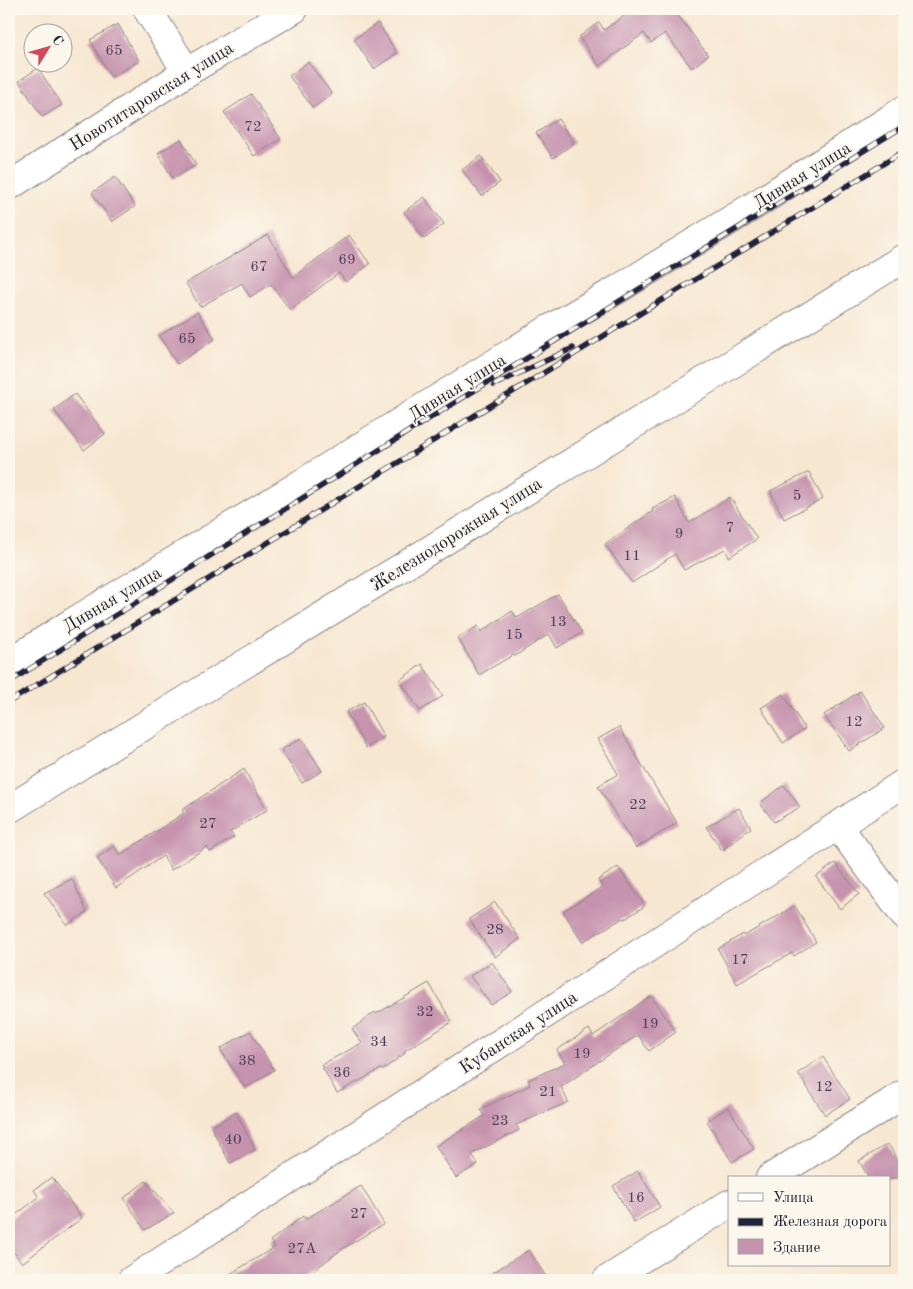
<svg xmlns="http://www.w3.org/2000/svg" width="913" height="1289" viewBox="0 0 913 1289" font-family="'Old Standard TT',serif">
  <style>
    .building { fill: #c693ae }
    .lines { fill: none; stroke-linecap: round; stroke-linejoin: round }
    .street-casing { stroke: #8c8486; stroke-width: 30 }
    .secondary-casing { stroke: #8c8486; stroke-width: 30 }
    .street { stroke: #fff; stroke-width: 28 }
    .secondary { stroke: #fff; stroke-width: 28 }
    .rail-casing { stroke: #22223b; stroke-width: 5.5 }
    .rail { stroke: #fbf7ec; stroke-width: 4; stroke-dasharray: 11; stroke-linecap: butt }
    .labels { text-anchor: middle; stroke-width: 4; stroke-linejoin: round; paint-order: stroke }
    .number-label { font-size: 15px; fill: #4b3e58 }
    .street-label { font-size: 18px; fill: #22223b; stroke: #fbf7ec }
  </style>
  <rect width="100%" height="100%" fill="#fbf7ec"/>
  <filter id="ink" filterUnits="userSpaceOnUse"><feTurbulence type="fractalNoise" baseFrequency=".02" numOctaves="2"/><feDisplacementMap in="SourceGraphic" scale="10" xChannelSelector="R" yChannelSelector="G"/><feConvolveMatrix kernelMatrix="1 2 1 2 8 2 1 2 1" color-interpolation-filters="sRGB"/></filter>
  <filter id="wash" filterUnits="userSpaceOnUse"><feTurbulence type="fractalNoise" baseFrequency=".0096" numOctaves="4" result="noise"/><feDisplacementMap in="SourceGraphic" scale="20" xChannelSelector="R" yChannelSelector="G"/><feGaussianBlur stdDeviation="1.12" result="paint"/><feColorMatrix in="noise" values="0 0 0 0 0 0 0 0 0 0 0 0 0 0 0 0 0 1.4 0 .05"/><feComposite in="paint" operator="in"/></filter>
  <g filter="url(#wash)">
    <rect width="100%" height="100%" fill="#f7e7d1"/>
    <g id="blocks">
      <g class="building">
        <polygon points="634,9 673,9 708,55 692,68 665,33 651,43 644,33 599,66 579,37 599,22 604,30"/>
        <polygon points="378,23 397,53 374,69 354,39"/>
        <polygon points="118,24 139,61 111,77 90,40"/>
        <polygon points="308,62 332,94 313,108 289,76"/>
        <polygon points="38,68 62,105 42,117 19,81"/>
        <polygon points="251,94 281,139 254,156 224,112"/>
        <polygon points="558,119 574,143 553,158 536,133"/>
        <polygon points="181,139 196,165 173,179 158,153"/>
        <polygon points="481,156 500,182 482,196 462,170"/>
        <polygon points="115,177 135,206 112,222 92,193"/>
        <polygon points="424,197 444,224 424,239 404,212"/>
        <polygon points="268,235 293,277 349,235 370,264 346,282 339,273 290,310 271,284 250,297 242,283 200,307 186,283"/>
        <polygon points="197,312 215,339 177,364 159,336"/>
        <polygon points="75,394 105,434 84,450 54,410"/>
        <polygon points="809,472 823,499 784,519 770,491"/>
        <polygon points="675,497 689,523 730,497 757,539 729,557 725,549 684,570 675,554 632,583 605,544 653,511 652,509"/>
        <polygon points="558,594 582,633 557,648 549,634 515,656 513,655 479,675 458,638 478,626 481,632 512,611 517,618"/>
        <polygon points="422,664 443,696 420,711 400,680"/>
        <polygon points="860,691 885,728 849,751 824,715"/>
        <polygon points="783,694 805,729 783,743 761,708"/>
        <polygon points="364,702 384,737 366,748 346,712"/>
        <polygon points="619,727 677,823 636,848 598,786 618,774 598,739"/>
        <polygon points="301,738 322,771 302,783 281,750"/>
        <polygon points="244,769 267,810 230,832 234,837 210,852 207,847 171,870 163,856 116,888 97,858 114,846 120,855 184,813 182,810"/>
        <polygon points="784,785 800,807 774,822 760,803"/>
        <polygon points="739,808 751,828 722,850 706,827"/>
        <polygon points="835,863 859,894 840,909 816,877"/>
        <polygon points="618,867 645,906 625,919 623,918 582,942 563,911 603,887 598,880"/>
        <polygon points="72,879 87,912 67,925 44,893"/>
        <polygon points="495,902 520,939 495,957 469,919"/>
        <polygon points="795,906 816,942 794,956 792,953 737,984 718,949 743,934 744,936"/>
        <polygon points="492,962 512,992 491,1005 470,976"/>
        <polygon points="429,983 452,1022 404,1051 405,1053 383,1070 381,1069 337,1093 321,1065 362,1043 352,1029 375,1012 376,1014"/>
        <polygon points="651,996 676,1032 649,1051 638,1035 561,1087 568,1102 516,1125 519,1130 472,1154 478,1164 456,1178 436,1146 484,1116 481,1109 530,1085 528,1080 565,1063 557,1050 589,1029 593,1036"/>
        <polygon points="250,1031 274,1070 245,1088 220,1049"/>
        <polygon points="823,1057 850,1099 825,1115 798,1073"/>
        <polygon points="728,1107 754,1149 732,1162 707,1121"/>
        <polygon points="236,1112 255,1150 230,1163 211,1127"/>
        <polygon points="888,1144 904,1171 904,1178 869,1178 859,1161"/>
        <polygon points="638,1171 660,1207 634,1223 613,1186"/>
        <polygon points="52,1177 82,1218 22,1263 9,1246 9,1220 39,1197 34,1190"/>
        <polygon points="146,1181 174,1213 145,1230 124,1198"/>
        <polygon points="361,1186 384,1224 342,1249 301,1280 220,1280 275,1247 270,1241 303,1216 306,1219"/>
        <polygon points="529,1250 548,1280 481,1280"/>
      </g>
    </g>
  </g>
  <g filter="url(#ink)">
    <use href="#blocks" fill-opacity="0" stroke="#8c8486" stroke-width="1"/>
    <g class="lines">
      <g class="street-casing">
        <g id="street">
          <polyline points="147,9 187,72"/>
          <polyline points="9,186 187,72 294,9"/>
          <polyline points="9,663 73,622 291,490 551,328 620,288 760,202 904,110"/>
          <polyline points="838,826 904,915"/>
          <polyline points="770,1178 904,1094"/>
          <polyline points="132,1280 904,783"/>
          <polyline points="607,1280 729,1204"/>
        </g>
      </g>
      <g class="secondary-casing">
        <polyline id="secondary" points="9,809 904,258"/>
      </g>
      <use href="#street" class="street"/>
      <use href="#secondary" class="secondary"/>
      <g class="rail-casing">
        <g id="rail">
          <polyline points="494,385 573,348"/>
          <polyline points="9,682 446,408 904,126"/>
          <polyline points="9,702 904,151"/>
        </g>
      </g>
      <use href="#rail" class="rail"/>
    </g>
  </g>
  <g class="labels">
    <g class="number-label">
      <text x="114" y="55">65</text>
      <text x="253" y="131">72</text>
      <text x="347" y="264">69</text>
      <text x="259" y="271">67</text>
      <text x="187" y="343">65</text>
      <text x="797" y="500">5</text>
      <text x="730" y="532">7</text>
      <text x="679" y="538">9</text>
      <text x="632" y="560">11</text>
      <text x="558" y="626">13</text>
      <text x="514" y="639">15</text>
      <text x="854" y="726">12</text>
      <text x="638" y="809">22</text>
      <text x="208" y="828">27</text>
      <text x="495" y="934">28</text>
      <text x="740" y="964">17</text>
      <text x="425" y="1016">32</text>
      <text x="650" y="1028">19</text>
      <text x="379" y="1046">34</text>
      <text x="582" y="1058">19</text>
      <text x="247" y="1065">38</text>
      <text x="342" y="1077">36</text>
      <text x="824" y="1091">12</text>
      <text x="548" y="1096">21</text>
      <text x="500" y="1125">23</text>
      <text x="233" y="1144">40</text>
      <text x="636" y="1202">16</text>
      <text x="359" y="1218">27</text>
      <text x="302" y="1253">27А</text>
    </g>
    <g class="street-label">
      <text transform="translate(151 96) rotate(-32)" y="6">Новотитаровская улица</text>
      <text transform="translate(802 175) rotate(-32)" y="6">Дивная улица</text>
      <text transform="translate(457 387) rotate(-32)" y="6">Дивная улица</text>
      <text transform="translate(456 534) rotate(-32)" y="6">Железнодорожная улица</text>
      <text transform="translate(112 599) rotate(-31)" y="6">Дивная улица</text>
      <text transform="translate(518 1032) rotate(-33)" y="6">Кубанская улица</text>
    </g>
  </g>
  <rect width="913" height="1289" fill="none" stroke="#fbf7ec" stroke-width="30"/>
  <rect x="728" y="1176" width="162" height="90" fill="#fbf7ec" stroke="#a4a2a5"/>
  <rect x="738" y="1193" width="25" height="8" fill="#ffffff" stroke="#a4a2a5"/>
  <text x="773" y="1202" font-size="15" fill="#22223b">Улица</text>
  <rect x="738" y="1218" width="25" height="8" fill="#22223b" stroke="#a4a2a5"/>
  <text x="773" y="1226" font-size="15" fill="#22223b">Железная дорога</text>
  <rect x="738" y="1239" width="25" height="15" fill="#c693ae" stroke="#a4a2a5"/>
  <text x="773" y="1252" font-size="15" fill="#22223b">Здание</text>
  <g transform="translate(48 48) rotate(53)"><circle r="24" fill="#fbf7ec" stroke="#a4a2a5"/>
  <path d="M0-4L9 19L0 12L-9 19Z" fill="#d1495b"/>
  <text y="-8" font-size="14" font-weight="bold" text-anchor="middle" fill="#22223b">С</text>
  </g>
</svg>
